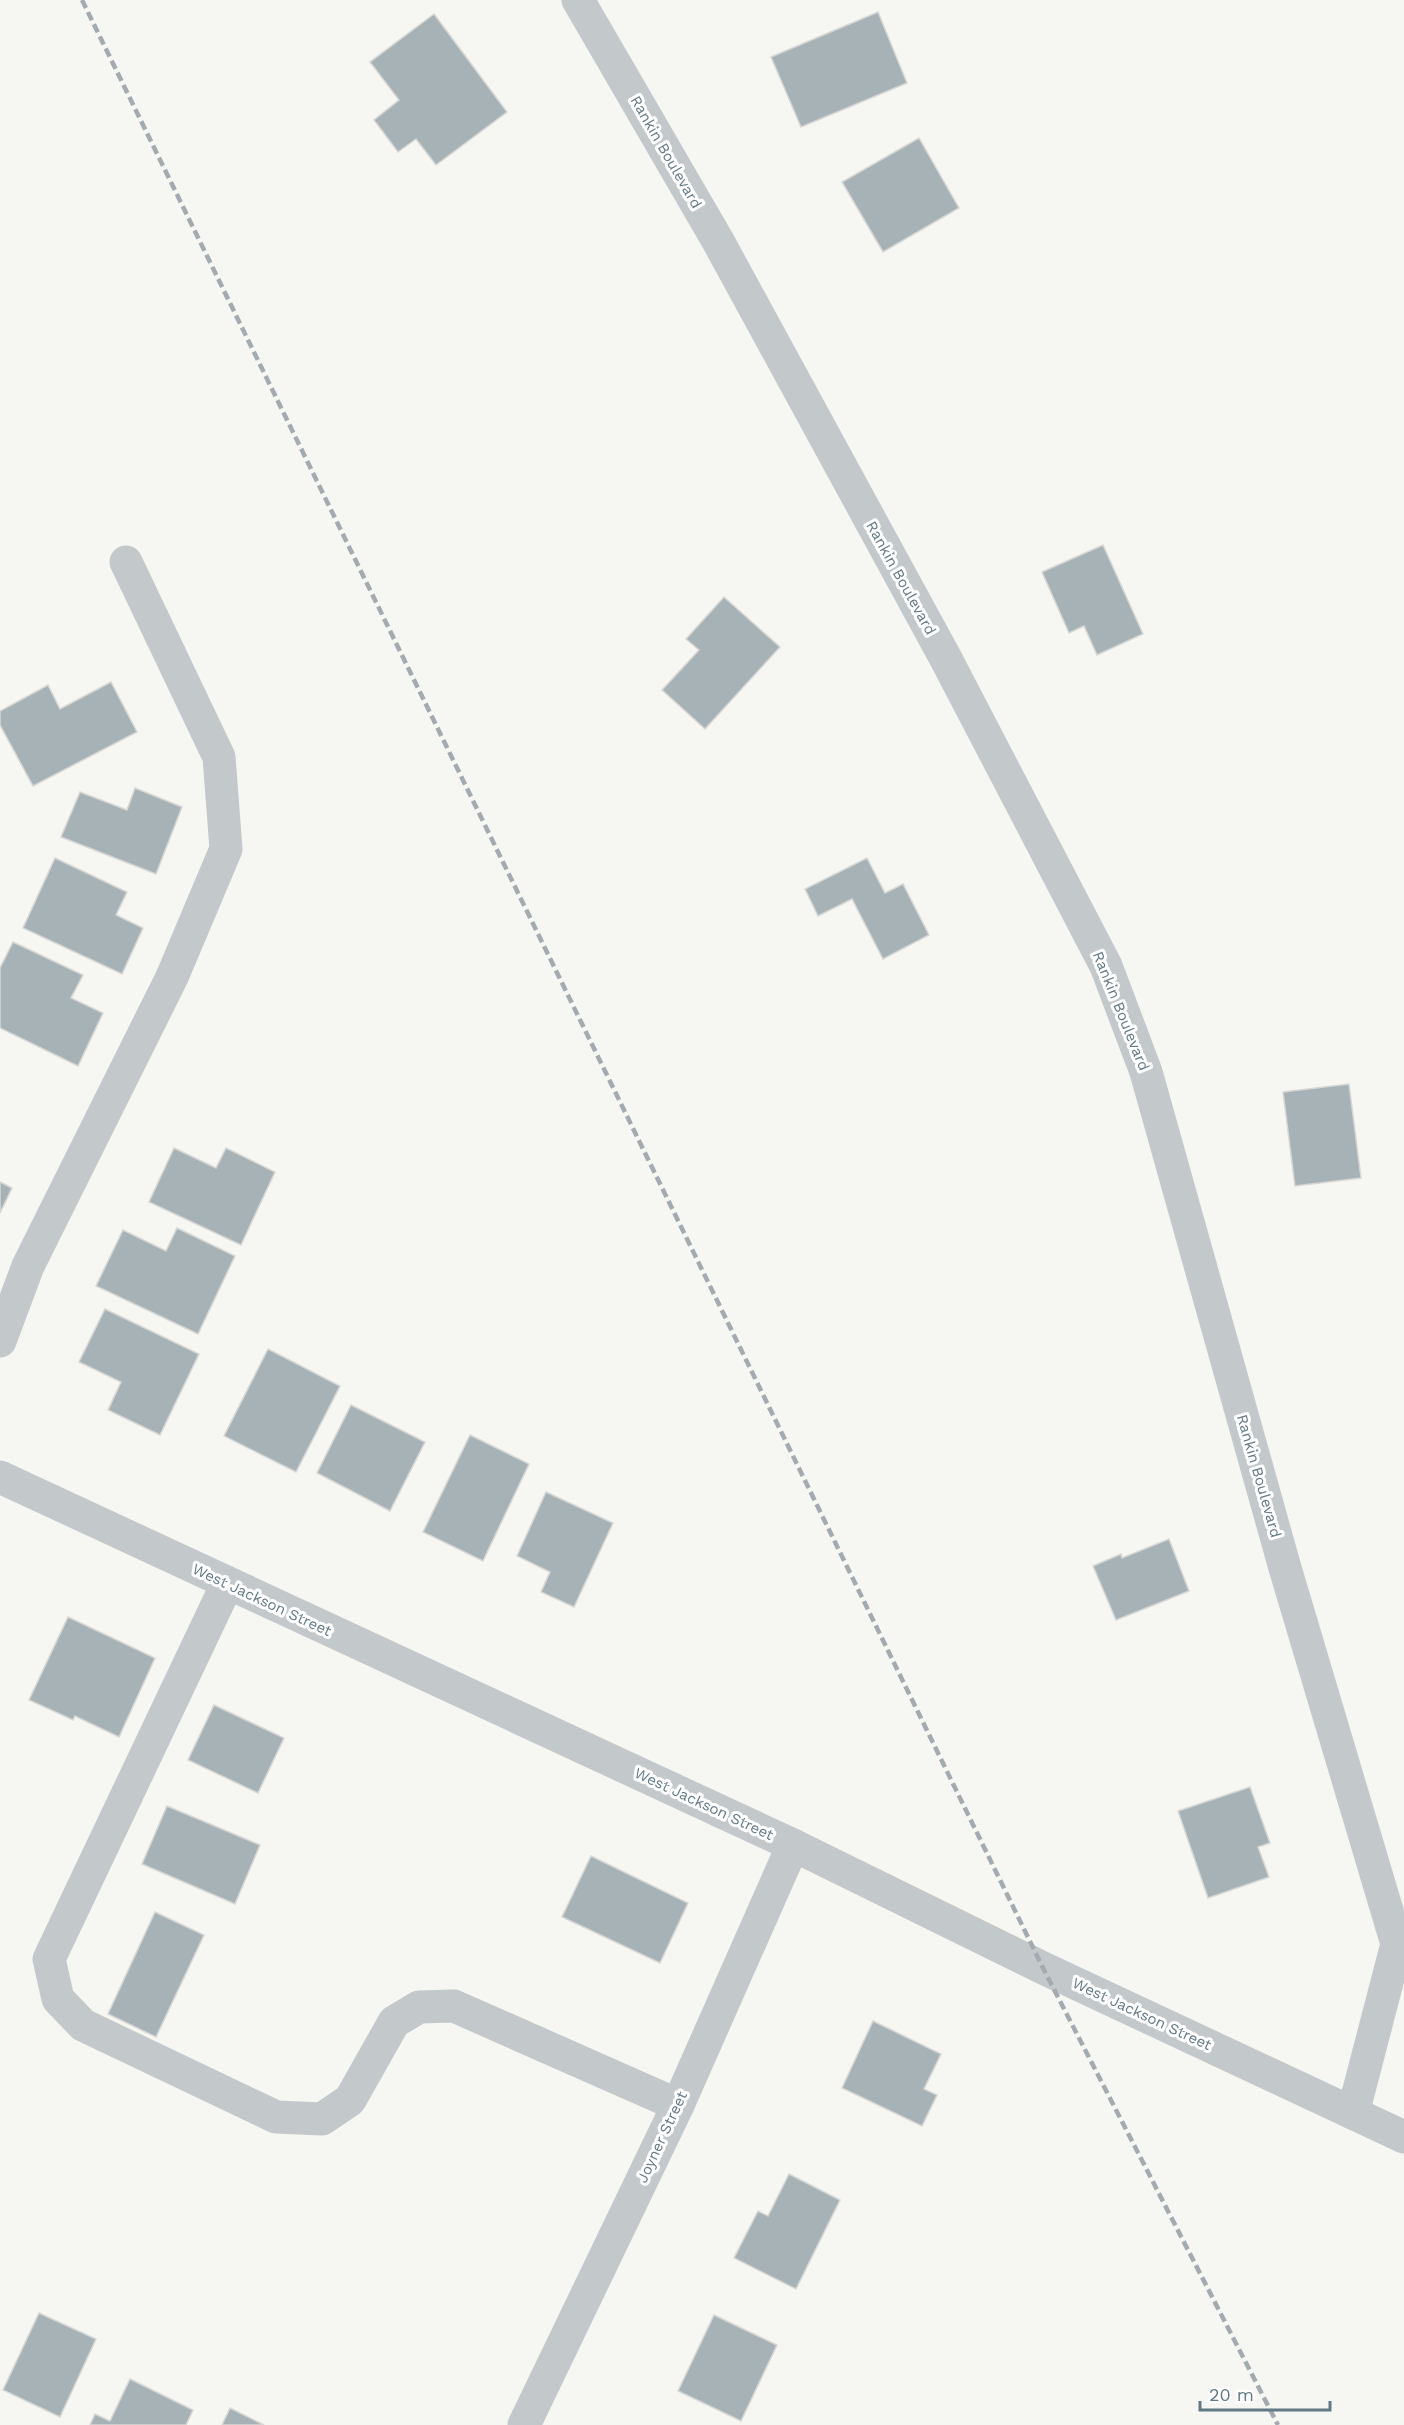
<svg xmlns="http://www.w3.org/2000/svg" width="1404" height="2425" viewBox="0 0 1404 2425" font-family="'Work Sans',sans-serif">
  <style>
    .building { fill: #a7b2b7; stroke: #d7d7d5; stroke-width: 1.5 }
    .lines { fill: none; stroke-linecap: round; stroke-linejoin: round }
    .minor { stroke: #c3c8cb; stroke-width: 33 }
    .rail { stroke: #a3abb0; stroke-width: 4.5; stroke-dasharray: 9 4.5; stroke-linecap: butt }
    .labels { text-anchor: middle; stroke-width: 6; stroke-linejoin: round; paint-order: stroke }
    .street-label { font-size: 15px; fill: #627986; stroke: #fff }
  </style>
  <rect width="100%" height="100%" fill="#f6f6f2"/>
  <g class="building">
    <polygon points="878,12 907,83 801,127 771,57"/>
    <polygon points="434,14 507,112 436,165 416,139 398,152 374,120 399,100 370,62"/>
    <polygon points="919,138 959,208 883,252 842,182"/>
    <polygon points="1103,545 1143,634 1097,655 1084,626 1069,633 1042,572"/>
    <polygon points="724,597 780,647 705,729 662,690 699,650 686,639"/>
    <polygon points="111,682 137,732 33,786 0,725 0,711 48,685 60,709"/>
    <polygon points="135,788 182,807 156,874 61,837 80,792 127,810"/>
    <polygon points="55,858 127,892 116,915 143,928 122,974 23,928"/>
    <polygon points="867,858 885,893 903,884 929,935 883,959 852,899 818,916 805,889"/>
    <polygon points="13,942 83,975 71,998 103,1013 78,1066 0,1028 0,968"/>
    <polygon points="1349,1084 1361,1178 1295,1186 1283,1092"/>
    <polygon points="174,1148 216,1168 226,1148 275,1172 241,1245 149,1202"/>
    <polygon points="0,1182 12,1188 0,1213"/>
    <polygon points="177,1228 235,1256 198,1334 96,1286 123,1230 166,1251"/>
    <polygon points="105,1309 199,1354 160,1435 108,1410 121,1382 79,1362"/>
    <polygon points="268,1349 340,1386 296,1472 224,1436"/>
    <polygon points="351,1405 425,1442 390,1511 317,1473"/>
    <polygon points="470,1435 529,1464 483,1561 423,1532"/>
    <polygon points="546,1492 613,1523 574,1607 541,1592 550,1572 517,1556"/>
    <polygon points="1169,1539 1189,1591 1116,1620 1093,1566 1121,1554 1122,1558"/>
    <polygon points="68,1617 155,1658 119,1737 75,1716 73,1720 29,1700"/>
    <polygon points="214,1705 284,1738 258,1793 188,1760"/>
    <polygon points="1250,1787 1270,1843 1258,1847 1269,1877 1208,1898 1178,1811"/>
    <polygon points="167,1806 260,1845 235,1904 142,1864"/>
    <polygon points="591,1856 688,1903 660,1963 562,1917"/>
    <polygon points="155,1912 204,1935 156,2037 108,2014"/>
    <polygon points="873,2021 941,2054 924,2089 937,2095 922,2126 842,2088"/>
    <polygon points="789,2174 840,2200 796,2289 734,2258 758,2211 768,2216"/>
    <polygon points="39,2313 96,2339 60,2417 3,2390"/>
    <polygon points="714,2315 777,2345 741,2421 678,2391"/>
    <polygon points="130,2379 193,2410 186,2425 90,2425 95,2414 110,2421"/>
    <polygon points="230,2408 264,2425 222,2425"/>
  </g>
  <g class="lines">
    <g class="minor">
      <polyline points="578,0 718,241 946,659 1106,966 1146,1072 1285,1568 1397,1944 1353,2113"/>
      <polyline points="0,1341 28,1266 172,977 226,849 219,757 126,562"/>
      <polyline points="0,1477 793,1845 1043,1968 1404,2137"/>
      <polyline points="227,1584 49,1959 58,1999 83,2025 276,2117 322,2119 350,2100 394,2022 419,2007 454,2006 678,2105"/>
      <polyline points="524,2425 678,2105 793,1845"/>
    </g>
    <polyline class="rail" points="82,0 1043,1968 1278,2425"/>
  </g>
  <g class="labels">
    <g class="street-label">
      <text transform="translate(666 152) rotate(60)" y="5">Rankin Boulevard</text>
      <text transform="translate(901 578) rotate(61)" y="5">Rankin Boulevard</text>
      <text transform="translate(1121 1011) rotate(68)" y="5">Rankin Boulevard</text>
      <text transform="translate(1259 1476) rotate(74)" y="5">Rankin Boulevard</text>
      <text transform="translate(262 1600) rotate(25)" y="5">West Jackson Street</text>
      <text transform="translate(704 1804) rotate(25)" y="5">West Jackson Street</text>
      <text transform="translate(1142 2014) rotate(25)" y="5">West Jackson Street</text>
      <text transform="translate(662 2137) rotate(-65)" y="5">Joyner Street</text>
    </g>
  </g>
  <path d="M1200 2401v9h130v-9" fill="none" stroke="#627986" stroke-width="3"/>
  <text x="1209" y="2401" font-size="18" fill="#627986" stroke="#ffffff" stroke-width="4.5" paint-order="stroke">20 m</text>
</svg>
